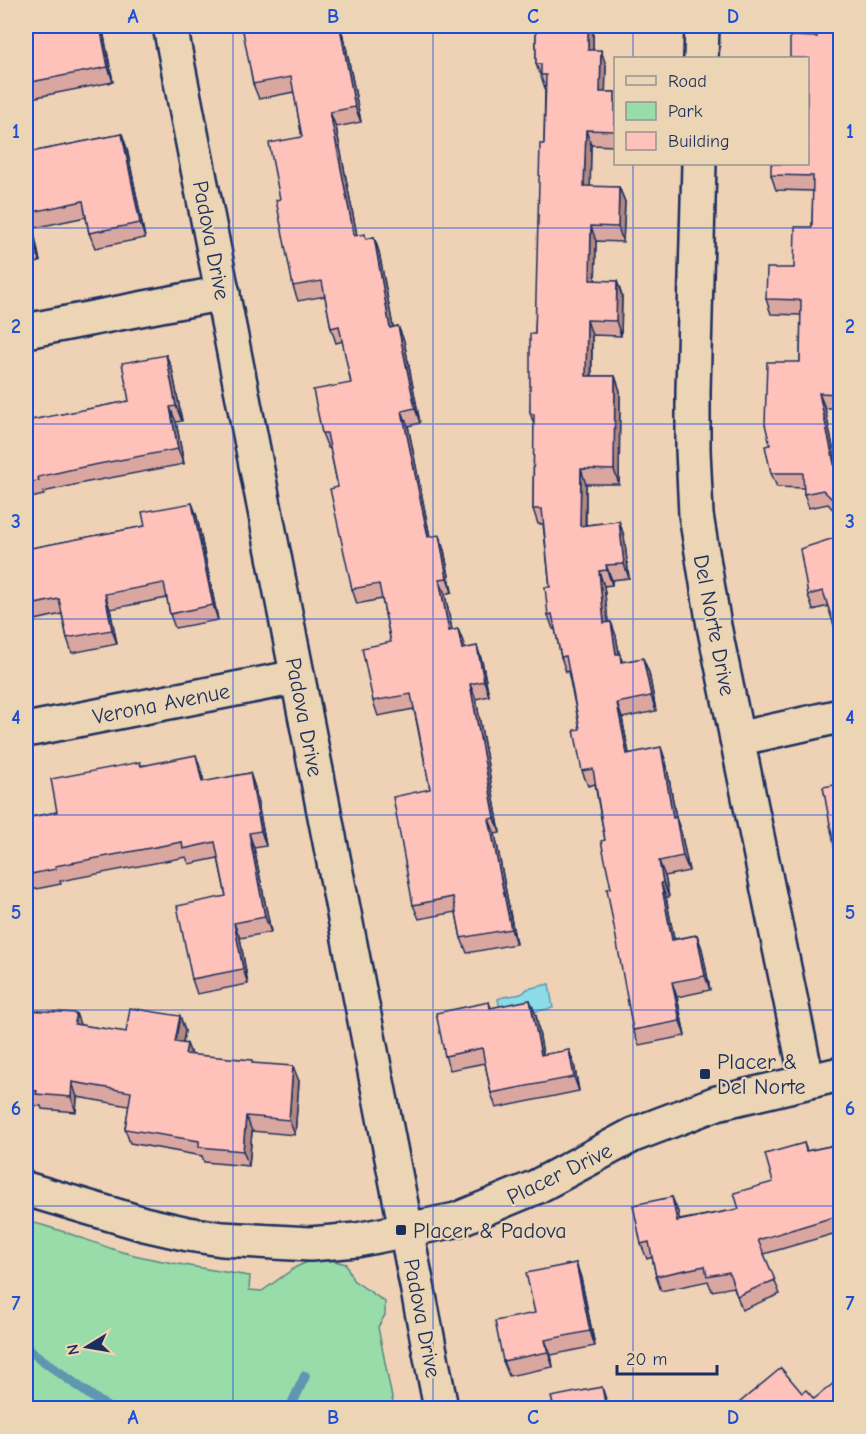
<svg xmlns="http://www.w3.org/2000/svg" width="866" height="1434" viewBox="0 0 866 1434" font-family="'Comic Neue',sans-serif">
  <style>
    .green { fill: #97dca9; stroke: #598684; stroke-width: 1.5 }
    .water { fill: #8cdce8; stroke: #5f97b1; stroke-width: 1.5 }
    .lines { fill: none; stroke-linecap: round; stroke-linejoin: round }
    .stream { stroke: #5f97b1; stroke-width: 10 }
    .minor-casing { stroke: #1b2f5e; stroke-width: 38 }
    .minor { stroke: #ebd5b4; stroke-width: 33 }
    .wall { fill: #daa7a0; stroke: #1b2f5e; stroke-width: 1.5 }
    .shaded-wall { fill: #b28882; stroke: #1b2f5e; stroke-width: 1.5 }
    .building { fill: #fec2ba; stroke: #1b2f5e; stroke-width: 1.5 }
    .grid { fill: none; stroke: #1d4ed8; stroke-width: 1.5; stroke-opacity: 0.55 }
    .poi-dot { fill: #1b2f5e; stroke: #ebd5b4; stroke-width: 2 }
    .labels { text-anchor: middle; stroke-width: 4.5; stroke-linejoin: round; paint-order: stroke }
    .street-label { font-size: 22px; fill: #1b2f5e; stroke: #ebd5b4 }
    .poi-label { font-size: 22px; fill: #1b2f5e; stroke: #ebd5b4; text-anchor: start }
    .neatline { fill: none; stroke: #1d4ed8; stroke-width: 2 }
    .grid-label { font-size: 20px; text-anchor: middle; font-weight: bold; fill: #1d4ed8 }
  </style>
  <rect width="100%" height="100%" fill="#efd1b5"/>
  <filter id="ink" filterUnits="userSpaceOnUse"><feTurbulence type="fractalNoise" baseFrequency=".0167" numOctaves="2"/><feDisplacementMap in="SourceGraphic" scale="12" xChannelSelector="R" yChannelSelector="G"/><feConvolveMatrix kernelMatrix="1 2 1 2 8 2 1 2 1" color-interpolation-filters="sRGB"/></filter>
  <g filter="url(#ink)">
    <path class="green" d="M26,1221c33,7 64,21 96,31 42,11 85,17 128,24l-1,14 13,1 34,-24 23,-10 27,7 7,16 32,22v13l-7,12 16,81h-368z"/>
    <path class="water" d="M549,984l4,24 -51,10 -4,-19c10,-6 22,0 29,-10z"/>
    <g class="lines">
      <g class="stream">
        <polyline points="26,1348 108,1408"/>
        <polyline points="290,1408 305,1376"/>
      </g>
      <g class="minor-casing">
        <g id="minor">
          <polyline points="170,26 441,1408"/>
          <polyline points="701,58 702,26"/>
          <polyline points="699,164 693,391 693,450 696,515 714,626 807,1080"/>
          <polyline points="26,331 223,293"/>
          <polyline points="26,730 297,677"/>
          <polyline points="737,739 840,716"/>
          <polyline points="26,1189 144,1224 188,1234 222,1239 310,1244 357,1240 456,1220 536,1187 633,1135 717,1103 840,1074"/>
        </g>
      </g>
      <use href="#minor" class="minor"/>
    </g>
    <g class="wall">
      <polygon points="26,26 102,26 113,82 26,99"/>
      <polygon points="536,26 593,26 593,50 606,65 605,92 615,92 615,146 591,145 590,187 619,187 625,202 623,242 596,241 595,281 617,281 622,296 621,336 592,335 592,376 615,376 620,391 619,484 586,484 586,525 619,521 624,536 629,578 612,580 612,585 604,586 608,622 611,622 616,636 619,654 623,662 643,658 649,673 656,711 622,718 629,754 666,762 676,818 681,832 689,871 665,876 669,897 666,897 674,939 697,935 702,949 710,990 677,997 685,1036 639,1045 633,1030 611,888 605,840 595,784 588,786 582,771 580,729 568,671 566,672 561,657 555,629 553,629 548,615 550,587 543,524 538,524 533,509 534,424 530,413 535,334 544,144 545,88 536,64"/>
      <polygon points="840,26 840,408 825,408 840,482 840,517 828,504 809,508 804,494 804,488 777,487 771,473 770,445 800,362 801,315 771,314 766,299 794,268 812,227 813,191 776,190 771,175 817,37"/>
      <polygon points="340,27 345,42 361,122 336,127 357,236 367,239 374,237 379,252 393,327 398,326 404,341 420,423 408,426 430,537 444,550 452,592 445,594 452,630 464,644 464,649 482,661 489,696 476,699 500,833 495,834 516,944 467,953 461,938 456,912 419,919 413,905 430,789 414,709 378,716 373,701 391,642 382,599 357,604 352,589 338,487 330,448 328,448 322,433 351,383 343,341 336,343 331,328 325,296 298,301 293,286 280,199 302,137 294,92 259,99 253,84 333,28"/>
      <polygon points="122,134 127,149 145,238 95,248 89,233 86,217 33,228 40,262 26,265 26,153"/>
      <polygon points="166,355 172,369 182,421 176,422 184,464 83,483 43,492 44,495 26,499 26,421 129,401"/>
      <polygon points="192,503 197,517 218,620 175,628 170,614 167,598 110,609 117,644 72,653 67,638 62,614 26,622 26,549 145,526"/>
      <polygon points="840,536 840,639 839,640 828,606 813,610 808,595"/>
      <polygon points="140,762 141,765 201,770 204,782 250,773 255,788 266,846 254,848 271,932 240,938 248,984 197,994 192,979 226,896 218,858 189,864 186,857 60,881 61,884 26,891 26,818 57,812"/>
      <polygon points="840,784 840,868 836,856"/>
      <polygon points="489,1002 491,1008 536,1015 543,1055 569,1050 574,1064 579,1091 496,1108 491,1093 485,1063 450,1070 445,1056"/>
      <polygon points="26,1010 80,1025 126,1032 180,1016 185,1031 183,1043 187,1044 191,1055 253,1063 299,1081 295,1135 252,1131 249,1166 204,1162 202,1156 130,1143 125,1129 129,1106 77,1097 76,1112 42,1109 41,1106 26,1105"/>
      <polygon points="804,1143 807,1151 840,1144 840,1232 764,1254 780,1294 742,1310 734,1287 712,1291 708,1281 661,1291 656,1276 652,1257 647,1259 641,1244 672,1197 678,1212 679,1220 739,1209 773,1182"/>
      <polygon points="576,1263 581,1278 595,1346 551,1355 553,1367 509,1376 503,1361 535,1313"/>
    </g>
    <g class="shaded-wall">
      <polygon points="100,26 102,26 113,82 108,67"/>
      <polygon points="588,26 593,26 593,65 588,50"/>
      <polygon points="340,27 345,42 361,122 355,107"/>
      <polygon points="601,50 606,65 605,106 600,92"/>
      <polygon points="330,112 336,127 360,251 354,236"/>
      <polygon points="586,130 591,145 590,201 584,186"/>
      <polygon points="122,134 127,149 145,238 140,223"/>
      <polygon points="619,187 625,202 623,242 618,227"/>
      <polygon points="28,213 33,228 40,262 35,247"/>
      <polygon points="591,226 596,241 595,295 590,280"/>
      <polygon points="374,237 379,252 396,343 390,328"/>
      <polygon points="617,281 622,296 621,336 616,321"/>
      <polygon points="587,320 592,335 591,391 586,376"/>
      <polygon points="398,326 404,341 420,423 415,408"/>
      <polygon points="166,355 172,369 182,421 176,406"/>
      <polygon points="615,376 620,391 619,484 614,470"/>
      <polygon points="819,393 825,408 840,482 840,492"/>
      <polygon points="170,407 176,422 184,464 178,449"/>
      <polygon points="402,411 408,426 433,552 428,537"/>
      <polygon points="581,469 586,484 585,540 580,526"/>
      <polygon points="192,503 197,517 218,620 213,605"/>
      <polygon points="619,521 624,536 629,578 624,564"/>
      <polygon points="439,535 444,550 452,592 447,578"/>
      <polygon points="606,565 612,580 612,585 607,570"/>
      <polygon points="599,571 604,586 610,638 604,623"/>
      <polygon points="439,579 445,594 455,646 449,631"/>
      <polygon points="105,594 110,609 117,644 112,630"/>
      <polygon points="611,622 616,636 622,669 616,654"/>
      <polygon points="458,629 464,644 467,664 462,649"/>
      <polygon points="477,646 482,661 489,696 484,681"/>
      <polygon points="643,658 649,673 656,711 651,696"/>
      <polygon points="470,684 476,699 500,833 495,818"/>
      <polygon points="617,703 622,718 632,769 627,754"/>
      <polygon points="661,747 666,762 676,818 681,832 689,871 683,856 673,818"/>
      <polygon points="196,755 201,770 207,797 202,782"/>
      <polygon points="250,773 255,788 266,846 261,831"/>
      <polygon points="489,819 495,834 516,944 511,929"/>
      <polygon points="249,833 254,848 271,932 265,917"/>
      <polygon points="659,861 665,876 669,897 663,882"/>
      <polygon points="661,883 666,897 677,954 672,940"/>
      <polygon points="234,923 240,938 248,984 243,969"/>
      <polygon points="697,935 702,949 710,990 705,976"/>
      <polygon points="672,982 677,997 685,1036 680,1021"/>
      <polygon points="530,1000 536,1015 546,1070 541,1055"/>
      <polygon points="76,1013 81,1027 75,1024"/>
      <polygon points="180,1016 185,1031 180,1057 175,1042"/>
      <polygon points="187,1044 193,1059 185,1054"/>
      <polygon points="569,1050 574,1064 579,1091 574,1077"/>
      <polygon points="293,1066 299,1081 295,1135 289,1120"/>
      <polygon points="72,1082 77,1097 76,1112 71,1097"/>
      <polygon points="246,1116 252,1131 249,1166 243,1151"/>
      <polygon points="672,1197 678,1212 682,1236 677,1221"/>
      <polygon points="576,1263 581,1278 595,1346 590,1331"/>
      <polygon points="545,1340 551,1355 553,1367 548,1352"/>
      <polygon points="602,1387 609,1408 606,1408"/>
    </g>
    <g class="building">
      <polygon points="26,26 100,26 108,67 26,83"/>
      <polygon points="242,26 330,26 331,29 340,27 355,107 330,112 354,236 365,234 366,239 374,237 390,328 398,326 415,408 402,411 428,537 439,535 447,578 439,579 449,631 458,629 462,649 477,646 484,681 470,684 495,818 489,819 511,929 461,938 453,897 413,905 393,797 430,789 418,727 411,694 373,701 362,648 391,642 379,584 352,589 330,489 338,487 327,433 322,433 313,390 351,383 339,326 331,328 322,281 293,286 276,200 280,199 269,143 302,137 291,77 253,84"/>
      <polygon points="536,26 588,26 588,50 601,50 600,92 615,92 615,131 586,130 584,186 619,187 618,227 591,226 590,280 617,281 616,321 587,320 586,376 615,376 614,470 581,469 580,526 619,521 624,564 606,565 607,570 599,571 604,623 611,622 616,654 620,654 621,662 643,658 651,696 617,703 627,754 661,747 673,818 676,817 683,856 659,861 663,882 661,883 672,940 697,935 705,976 672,982 680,1021 633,1030 607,889 611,888 601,841 605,840 593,769 582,771 574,730 580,729 566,656 561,657 552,614 548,615 545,587 550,587 542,509 533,509 534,414 530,413 530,334 535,334 540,144 544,144 546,75 541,75 541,64 536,64"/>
      <polygon points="815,26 840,26 840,394 819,393 840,492 840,507 823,490 804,494 803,473 771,473 765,446 770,445 765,424 767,362 800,362 801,300 766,299 767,268 794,268 795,227 812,227 813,176 771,175 771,164 807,164 807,58 790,58 790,36 817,37"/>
      <polygon points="122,134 140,223 89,233 83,201 28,213 35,247 26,249 26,153"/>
      <polygon points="166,355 176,406 170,407 178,449 78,468 38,477 39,481 26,483 26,421 129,401 122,363"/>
      <polygon points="192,503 213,605 170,614 164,583 105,594 112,630 67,638 59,599 26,606 26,549 145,526 142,512"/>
      <polygon points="840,536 840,623 834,625 823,591 808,595 800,549"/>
      <polygon points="196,755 202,782 250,773 261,831 249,833 265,917 234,923 243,969 192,979 177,906 226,896 215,842 183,849 182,842 55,866 56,869 26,875 26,818 57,812 51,779 140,762 141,766"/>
      <polygon points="840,784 840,855 836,856 823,787"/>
      <polygon points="530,1000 541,1055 569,1050 574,1077 491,1093 482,1048 445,1056 436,1013 489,1002 490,1008"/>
      <polygon points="130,1008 180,1016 175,1042 187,1044 185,1054 252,1060 252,1063 293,1066 289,1120 246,1116 243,1151 199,1147 199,1141 125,1129 131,1092 72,1082 71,1097 36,1094 37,1091 26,1090 26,1010 76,1013 75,1024 126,1032"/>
      <polygon points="804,1143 806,1151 840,1144 840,1232 837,1216 758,1240 775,1280 737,1296 729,1272 707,1276 705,1266 656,1276 649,1242 641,1244 633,1205 672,1197 677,1221 739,1209 734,1193 773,1182 765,1154"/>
      <polygon points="576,1263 590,1331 545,1340 548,1352 503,1361 495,1321 535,1313 526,1273"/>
      <polygon points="781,1368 802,1393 806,1390 814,1399 840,1378 840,1408 733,1408"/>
      <polygon points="602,1387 606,1408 547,1408 546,1406 553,1404 551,1397"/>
    </g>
  </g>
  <path class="grid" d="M233,26v1382M433,26v1382M633,26v32M633,164v1244M26,228h814M26,424h814M26,619h814M26,815h814M26,1010h814M26,1206h814"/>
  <g class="poi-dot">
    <rect x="699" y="1068" width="12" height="12" rx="3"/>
    <rect x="395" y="1224" width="12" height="12" rx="3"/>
  </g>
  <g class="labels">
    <g class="street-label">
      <text transform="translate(212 240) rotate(79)" y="8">Padova Drive</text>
      <text transform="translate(715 625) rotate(79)" y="8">Del Norte Drive</text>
      <text transform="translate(161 703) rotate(-11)" y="8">Verona Avenue</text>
      <text transform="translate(305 717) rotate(79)" y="8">Padova Drive</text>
      <text transform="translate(559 1173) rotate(-26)" y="8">Placer Drive</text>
      <text transform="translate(423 1318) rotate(79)" y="8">Padova Drive</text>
    </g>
    <g class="poi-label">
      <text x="717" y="1069">Placer &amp;<tspan x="717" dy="25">Del Norte</tspan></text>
      <text x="413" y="1238">Placer &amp; Padova</text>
    </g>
  </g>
  <rect width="866" height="1434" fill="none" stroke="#ebd5b4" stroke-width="66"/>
  <rect x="614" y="57" width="195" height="108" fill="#ebd5b4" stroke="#989392" stroke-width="1.5"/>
  <rect x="626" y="76" width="30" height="9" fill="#ebd5b4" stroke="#989392" stroke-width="1.5"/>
  <text x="668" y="87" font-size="18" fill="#1b2f5e">Road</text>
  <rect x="626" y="102" width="30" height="18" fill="#97dca9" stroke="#989392" stroke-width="1.5"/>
  <text x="668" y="117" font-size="18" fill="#1b2f5e">Park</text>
  <rect x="626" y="132" width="30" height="18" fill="#fec2ba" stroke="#989392" stroke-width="1.5"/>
  <text x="668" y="147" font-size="18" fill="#1b2f5e">Building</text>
  <g transform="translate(87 1347) rotate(259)" stroke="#ebd5b4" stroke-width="4.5" paint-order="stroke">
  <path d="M0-4.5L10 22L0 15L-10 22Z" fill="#1b2f5e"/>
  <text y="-9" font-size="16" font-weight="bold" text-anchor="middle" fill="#1b2f5e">N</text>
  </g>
  <path d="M617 1365v9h100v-9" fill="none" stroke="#1b2f5e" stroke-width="3"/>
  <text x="626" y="1365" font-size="18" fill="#1b2f5e" stroke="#ebd5b4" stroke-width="4.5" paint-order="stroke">20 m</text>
  <rect x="33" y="33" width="800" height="1368" class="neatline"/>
  <g class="grid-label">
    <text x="133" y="23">A</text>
    <text x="333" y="23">B</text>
    <text x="533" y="23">C</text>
    <text x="733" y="23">D</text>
    <text x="16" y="138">1</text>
    <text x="850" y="138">1</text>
    <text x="16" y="333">2</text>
    <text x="850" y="333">2</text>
    <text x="16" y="528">3</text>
    <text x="850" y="528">3</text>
    <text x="16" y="724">4</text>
    <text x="850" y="724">4</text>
    <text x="16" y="919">5</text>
    <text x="850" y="919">5</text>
    <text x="16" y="1115">6</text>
    <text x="850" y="1115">6</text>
    <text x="16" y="1310">7</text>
    <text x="850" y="1310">7</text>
    <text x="133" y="1424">A</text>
    <text x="333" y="1424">B</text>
    <text x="533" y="1424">C</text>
    <text x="733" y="1424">D</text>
  </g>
</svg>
